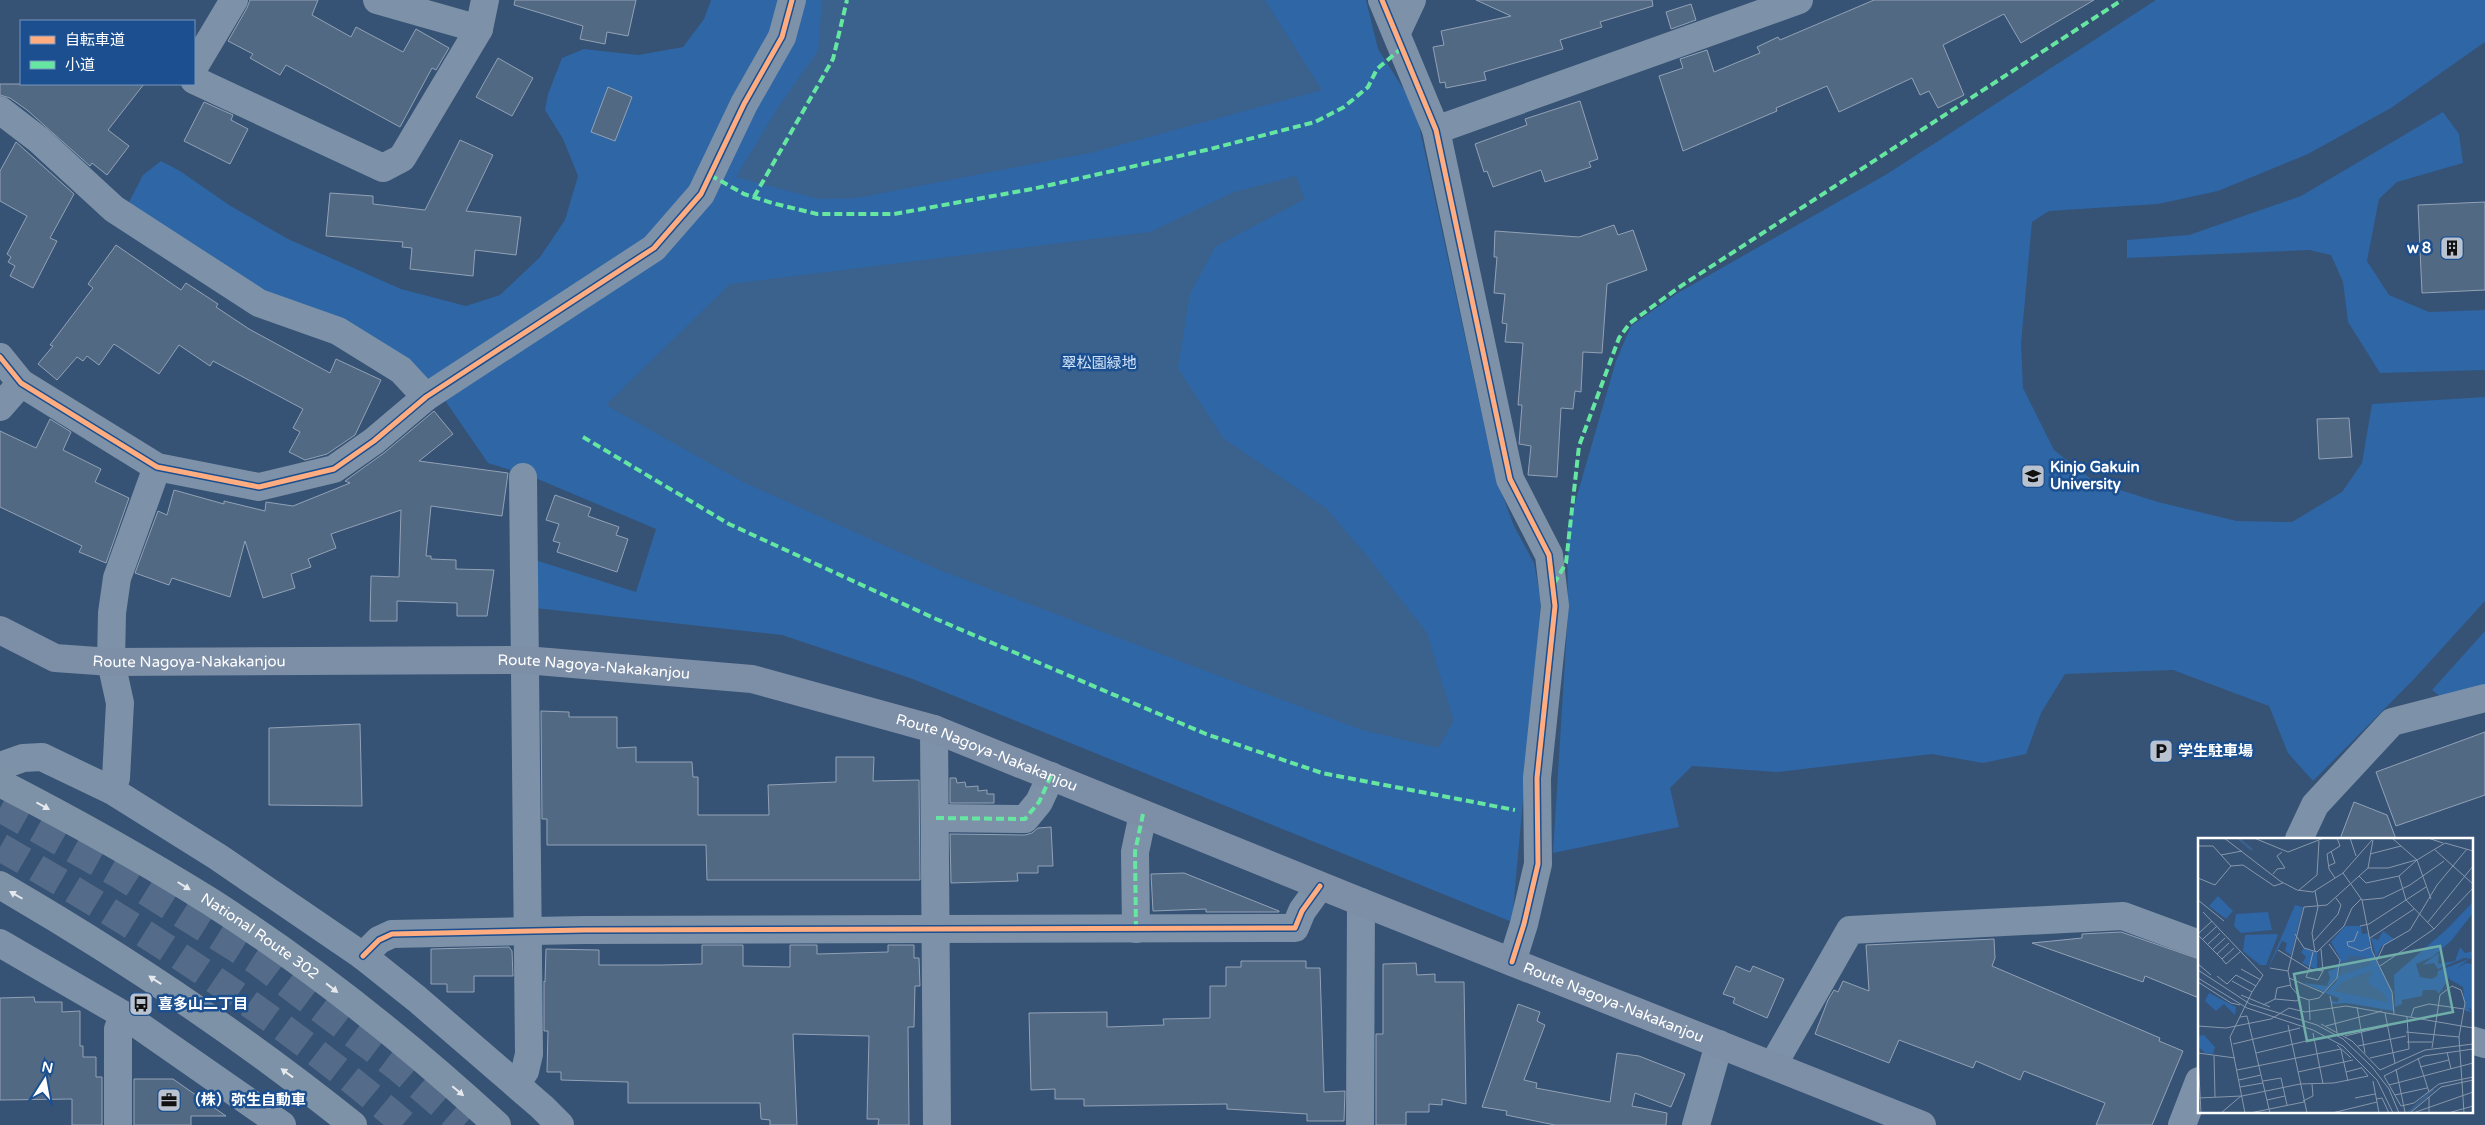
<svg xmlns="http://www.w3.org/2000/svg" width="2485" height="1125" viewBox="0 0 2485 1125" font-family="'Varela Round','Noto Sans JP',sans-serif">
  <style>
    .green { fill: #2f66a5 }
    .water { fill: #3b618d }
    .building { fill: #526984; stroke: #92a2b6 }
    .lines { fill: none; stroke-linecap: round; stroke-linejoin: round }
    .highway-tunnel { stroke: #546c89; stroke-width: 28; stroke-dasharray: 28 14; stroke-linecap: butt }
    .street { stroke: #7d92a8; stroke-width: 28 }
    .primary { stroke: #7d8ea7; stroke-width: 28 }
    .highway { stroke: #7e92a7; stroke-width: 28 }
    .quiet { stroke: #66e7a1; stroke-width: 4; stroke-dasharray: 8 4; stroke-linecap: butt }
    .cycleway-casing { stroke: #1b4f8f; stroke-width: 8 }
    .cycleway { stroke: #ffac80; stroke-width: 5 }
    .oneway { fill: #e5e9ed }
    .labels { text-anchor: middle; stroke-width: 5; stroke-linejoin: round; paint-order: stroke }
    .poi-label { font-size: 15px; font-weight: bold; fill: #fff; stroke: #1b4f8f; text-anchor: start }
    .park-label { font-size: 15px; fill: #cfe3fa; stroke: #1b4f8f }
    .street-label { font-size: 15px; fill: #fff; stroke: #1b4f8f }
    .inset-river { fill: none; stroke: #3b618d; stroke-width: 2.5 }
    .inset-road { fill: none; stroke: #8697ac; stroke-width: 1 }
    .view { fill: #6fada8; fill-opacity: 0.15; stroke: #6fada8; stroke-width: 2.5 }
    .inset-edge { fill: none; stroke: #fff; stroke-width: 2.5 }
  </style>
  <rect width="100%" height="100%" fill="#365274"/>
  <g class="green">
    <polygon points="711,0 779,0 771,32 691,185 646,242 428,387 266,297 127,206 143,175 161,161 180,171 229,205 288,239 401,289 466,306 500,295 540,257 565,220 578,176 563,139 545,110 548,94 562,58 584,49 638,55 683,47 704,19"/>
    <polygon points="802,0 1366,0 1378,49 1415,107 1495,475 1514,526 1534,563 1541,601 1512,922 910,678 782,635 535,608 532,559 636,592 656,529 533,477 488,463 444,399 661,254"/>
    <polygon points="2156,0 2485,0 2485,42 2391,108 2308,154 2218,191 2158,204 2049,211 2032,222 2021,344 2023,388 2054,450 2095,482 2158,502 2237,521 2292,522 2342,492 2362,463 2372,404 2485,397 2485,601 2415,678 2313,781 2288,753 2269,706 2173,670 2065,674 2041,713 2026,754 1983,763 1932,754 1777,772 1692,766 1670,788 1679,827 1553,853 1568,612 1567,530 1616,361 1631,326 1676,294 1887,174"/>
    <polygon points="2443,112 2459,134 2463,163 2397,182 2379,199 2367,261 2389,295 2429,312 2485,310 2485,370 2380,373 2348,322 2343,282 2331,255 2309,250 2127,258 2127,240 2189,235 2301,196"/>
    <polygon points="2485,631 2485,685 2441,697 2432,690"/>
  </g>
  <g class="water">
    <polygon points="822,0 1265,0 1322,90 1094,152 857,198 819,199 736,177 779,106 818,51"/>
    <polygon points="1296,176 1305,199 1215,247 1190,294 1178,368 1223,438 1327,509 1367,556 1427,633 1454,721 1438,748 1362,730 937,569 743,482 606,405 730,284 1150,232 1234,192"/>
  </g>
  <g class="building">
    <polygon points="250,0 318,0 312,15 351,37 356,27 403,52 416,29 449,48 436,70 432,68 400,127 286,65 280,75 250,58 253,54 228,41 247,8"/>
    <polygon points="515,0 636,0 628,36 607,32 605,44 580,39 583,26 514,5"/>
    <polygon points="1476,0 1652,0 1653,6 1600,22 1602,27 1560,40 1563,49 1484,72 1486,80 1446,88 1445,82 1440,83 1433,47 1444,45 1441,31 1511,16"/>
    <polygon points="1874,0 2094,0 2021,43 2004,14 1943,45 1964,95 1938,108 1929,91 1920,95 1912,78 1839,112 1827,86 1776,108 1777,111 1683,151 1659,76 1683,68 1680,59 1707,50 1714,72 1760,53 1757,47 1778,37 1780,40"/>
    <polygon points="1691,4 1696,20 1671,29 1666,12"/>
    <polygon points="498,58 533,78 512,116 476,97"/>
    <polygon points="0,84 144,84 108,130 129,146 107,175 92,163 90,166 27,110 10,98 0,95"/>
    <polygon points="608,87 632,97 615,141 591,132"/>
    <polygon points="1580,101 1598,159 1589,162 1591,167 1545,182 1541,170 1493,187 1487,171 1484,172 1475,144 1527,125 1525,119"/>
    <polygon points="204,102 233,115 231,120 248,129 230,164 184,141"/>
    <polygon points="460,140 493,155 466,211 521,217 516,255 475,250 473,276 410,269 412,248 402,247 403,242 326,236 330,193 373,196 373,204 425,210"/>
    <polygon points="16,142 74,194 50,238 57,241 33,288 10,276 15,266 8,262 11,257 7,254 27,216 0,201 0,171"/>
    <polygon points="2485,202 2485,290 2422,293 2418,205"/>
    <polygon points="1614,225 1618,235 1633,230 1647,270 1607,284 1602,353 1583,352 1581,392 1575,391 1573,409 1561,408 1557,477 1528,475 1531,446 1519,444 1522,405 1518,405 1523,343 1505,342 1507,324 1502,323 1505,294 1494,293 1497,257 1494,257 1495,231 1579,237"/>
    <polygon points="116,245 181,290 186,283 218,304 216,307 249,329 330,373 336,359 381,380 355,435 327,454 305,460 289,452 300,432 293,428 303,409 213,361 210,366 179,345 159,374 114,344 99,365 87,356 83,361 77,357 57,380 38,364 53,346 50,345 93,288 88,284"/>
    <polygon points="434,411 453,434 419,461 508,473 502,516 431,506 426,556 431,556 431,559 456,560 456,569 494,570 487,616 457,616 457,603 397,601 397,621 370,621 371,576 399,577 401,510 331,534 336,548 308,559 311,567 291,574 295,588 263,598 245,541 230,597 172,578 169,585 135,573 158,511 167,515 174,490 224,504 224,501 265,511 266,502 293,506 350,483 345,481 384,453"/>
    <polygon points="2349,418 2352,457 2319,459 2317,419"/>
    <polygon points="50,419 71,432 63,450 101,469 95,482 129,498 106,563 79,552 82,546 0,507 0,431 36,448"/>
    <polygon points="555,495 591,508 588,516 619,527 616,535 628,539 617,572 557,552 560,543 553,541 559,524 546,520"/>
    <polygon points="541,711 569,712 569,717 617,717 617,748 636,747 636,762 692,762 693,777 698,777 698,815 769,815 768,785 836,782 836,757 874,757 873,781 919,780 920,880 707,880 706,845 547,845 547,819 542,819"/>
    <polygon points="360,724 362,806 269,805 269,728"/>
    <polygon points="2485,732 2485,795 2396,826 2376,772"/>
    <polygon points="950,778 956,778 957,783 965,782 966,787 978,786 978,791 987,790 987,794 994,794 994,803 950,803"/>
    <polygon points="2354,802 2387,815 2396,839 2340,839"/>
    <polygon points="1051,827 1053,866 1038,866 1038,873 1017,873 1018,881 951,883 950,834 1025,835 1032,833 1038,828"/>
    <polygon points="1184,873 1279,911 1279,912 1206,912 1206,909 1153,911 1151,874"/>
    <polygon points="2121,932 2199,959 2199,998 2145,976 2143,982 2032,943 2082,938 2082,934"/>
    <polygon points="1994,939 1995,958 1992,966 2160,1038 2159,1041 2183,1051 2152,1125 2096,1125 2105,1103 2024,1071 2020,1080 1976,1061 1973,1068 1899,1040 1889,1063 1815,1034 1828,1000 1834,990 1838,992 1843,981 1869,991 1866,945"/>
    <polygon points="702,945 743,945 743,966 790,967 790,945 817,945 817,954 888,952 888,945 914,945 914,958 919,958 920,986 915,986 914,1027 908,1027 909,1125 878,1125 879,1119 867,1119 869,1036 793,1034 797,1125 770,1125 770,1120 761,1119 760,1103 628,1103 628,1082 561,1080 561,1072 547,1072 548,1031 544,1031 544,981 545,982 546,949 599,950 599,965 662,965 702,964"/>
    <polygon points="509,947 512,951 513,976 474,976 474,992 447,992 447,984 431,984 431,949"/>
    <polygon points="1241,961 1306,961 1306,968 1320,968 1324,1092 1345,1091 1344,1121 1307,1121 1307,1114 1227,1109 1227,1104 1084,1106 1084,1099 1055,1099 1055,1089 1031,1090 1029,1013 1107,1012 1107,1027 1164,1025 1163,1019 1210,1018 1210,986 1226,986 1226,967 1241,967"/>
    <polygon points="1416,963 1417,975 1435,974 1435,982 1464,982 1466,1104 1442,1099 1442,1105 1429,1104 1429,1112 1406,1112 1406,1125 1376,1125 1376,1034 1383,1034 1383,964"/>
    <polygon points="1736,966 1750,972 1753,966 1784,979 1767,1018 1733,1003 1735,998 1723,994"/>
    <polygon points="34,997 35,1002 62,1002 62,1012 80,1011 80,1046 83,1046 83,1057 96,1057 96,1077 102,1077 102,1125 72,1125 72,1099 0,1100 0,998"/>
    <polygon points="1518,1004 1540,1012 1537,1021 1545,1025 1524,1080 1537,1083 1536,1088 1610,1102 1617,1053 1639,1056 1685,1074 1671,1107 1635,1093 1632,1106 1667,1113 1666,1125 1555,1125 1506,1115 1507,1111 1482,1107"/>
    <polygon points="134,1079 173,1079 226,1116 191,1116 191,1125 134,1125"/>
  </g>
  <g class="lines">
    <g class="highway-tunnel">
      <polyline points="0,808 118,874 258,962 397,1067 464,1125"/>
      <path d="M0,847c142,81 282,171 405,278"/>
    </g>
    <g class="street">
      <polyline points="1382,0 1436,130 1510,479 1549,555 1555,606 1537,778 1538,864 1524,924 1512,962"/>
      <polyline points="479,29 485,0"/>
      <polyline points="1397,32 1412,0"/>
      <polyline points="194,67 234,0"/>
      <polyline points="194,80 383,168 402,158 479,29 377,0"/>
      <polyline points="0,110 39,140 114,209 259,303 338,331 401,370 426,397"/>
      <polyline points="1436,130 1799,0"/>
      <polyline points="0,357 21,383 157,467 259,487 334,469 374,441 426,397 654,248 701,194 744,104 782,37 792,0"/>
      <polyline points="0,407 21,383"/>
      <polyline points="934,729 937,1125"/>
      <polyline points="0,769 6,764 23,758 42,757 111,790 218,857 363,956 417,999 542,1107 560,1125"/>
      <polyline points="111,790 116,778 120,703 111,662 112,613 117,578 157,467"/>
      <polyline points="936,818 1025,819 1039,802 1051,776"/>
      <polyline points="2299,839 2315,805 2392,722 2485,698"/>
      <polyline points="1136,929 1135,852 1143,814"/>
      <polyline points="0,943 124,1015 282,1125"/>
      <polyline points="363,956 379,940 392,934 584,930 1295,928 1302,911 1320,886"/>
      <polyline points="2471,1040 2485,1044"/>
      <polyline points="1773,1065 1850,930 2123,916 2199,944"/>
      <polyline points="516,1084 525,1071 529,1054 523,477"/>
      <polyline points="118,1125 118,1029 124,1015"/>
      <polyline points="1360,1125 1361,902"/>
      <polyline points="1696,1125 1719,1044"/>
      <polyline points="2182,1125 2199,1081"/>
    </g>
    <path class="primary" id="s1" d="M0,630l55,28 56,4 414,-2 227,19 182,50 427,173 561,223"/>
    <g class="highway">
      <path id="s2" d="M0,783c72,37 142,76 211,119 101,65 198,142 286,223"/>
      <path d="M0,885c124,72 242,151 353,240"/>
    </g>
    <g class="quiet">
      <polyline points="710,175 744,194 772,203 817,214 894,214 1032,189 1206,150 1315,122 1344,107 1368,87 1377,69 1403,47"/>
      <polyline points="754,197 833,59 847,0"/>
      <polyline points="583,437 729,524 936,619 1206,734 1322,773 1515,810"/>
      <polyline points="1554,584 1566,563 1579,446 1619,338 1630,323 1678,288 2122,0"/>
      <polyline points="936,818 1025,819 1039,802 1051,776"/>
      <polyline points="1136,929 1135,852 1143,814"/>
    </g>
    <g class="cycleway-casing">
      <g id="cycleway">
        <polyline points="1382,0 1436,130 1510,479 1549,555 1555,606 1537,778 1538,864 1524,924 1512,962"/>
        <polyline points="0,357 21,383 157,467 259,487 334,469 374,441 426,397 654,248 701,194 744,104 782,37 792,0"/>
        <polyline points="363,956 379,940 392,934 584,930 1295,928 1302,911 1320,886"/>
      </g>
    </g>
    <use href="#cycleway" class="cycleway"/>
  </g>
  <defs><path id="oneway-solid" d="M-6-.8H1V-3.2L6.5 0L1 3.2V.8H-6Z" transform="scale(1.25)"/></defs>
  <g class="oneway">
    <use href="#oneway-solid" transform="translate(43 806) rotate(29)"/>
    <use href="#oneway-solid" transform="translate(184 886) rotate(32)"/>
    <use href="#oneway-solid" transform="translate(16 895) rotate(-150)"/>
    <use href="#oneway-solid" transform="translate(155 980) rotate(-147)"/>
    <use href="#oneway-solid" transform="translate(332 988) rotate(38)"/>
    <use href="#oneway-solid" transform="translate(287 1073) rotate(-144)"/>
    <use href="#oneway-solid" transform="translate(458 1091) rotate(40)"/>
  </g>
  <defs>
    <g id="building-square" transform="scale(1.25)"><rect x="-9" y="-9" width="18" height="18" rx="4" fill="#b9c2ce" stroke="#1b4f8f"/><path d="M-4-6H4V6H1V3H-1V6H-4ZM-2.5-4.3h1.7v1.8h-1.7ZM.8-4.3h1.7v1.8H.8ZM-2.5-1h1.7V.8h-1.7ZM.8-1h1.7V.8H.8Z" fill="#111"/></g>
    <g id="university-square" transform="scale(1.25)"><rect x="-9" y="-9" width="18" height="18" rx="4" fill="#b9c2ce" stroke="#1b4f8f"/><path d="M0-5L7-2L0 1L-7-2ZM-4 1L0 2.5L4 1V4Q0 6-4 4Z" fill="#111"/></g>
    <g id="parking-square" transform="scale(1.25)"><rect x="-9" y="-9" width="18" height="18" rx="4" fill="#b9c2ce" stroke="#1b4f8f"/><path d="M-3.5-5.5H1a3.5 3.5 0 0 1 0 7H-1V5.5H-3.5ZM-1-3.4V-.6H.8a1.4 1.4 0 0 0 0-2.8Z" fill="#111"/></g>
    <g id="bus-square" transform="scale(1.25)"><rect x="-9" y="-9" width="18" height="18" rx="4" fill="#b9c2ce" stroke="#1b4f8f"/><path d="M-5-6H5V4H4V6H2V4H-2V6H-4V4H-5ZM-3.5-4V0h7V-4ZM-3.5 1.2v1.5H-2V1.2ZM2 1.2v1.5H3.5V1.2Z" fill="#111"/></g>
    <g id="office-square" transform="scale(1.25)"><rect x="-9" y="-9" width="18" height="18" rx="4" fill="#b9c2ce" stroke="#1b4f8f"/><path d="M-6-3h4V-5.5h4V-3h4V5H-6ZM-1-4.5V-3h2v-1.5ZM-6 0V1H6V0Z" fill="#111"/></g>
  </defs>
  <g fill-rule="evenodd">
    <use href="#building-square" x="2452" y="248"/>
    <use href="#university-square" x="2033" y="476"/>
    <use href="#parking-square" x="2161" y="751"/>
    <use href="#bus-square" x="141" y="1004"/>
    <use href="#office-square" x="169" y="1100"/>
  </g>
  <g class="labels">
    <g class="poi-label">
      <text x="2434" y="253" text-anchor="end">w８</text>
      <text x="2050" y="472">Kinjo Gakuin<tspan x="2050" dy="17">University</tspan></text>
      <text x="2178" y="756">学生駐車場</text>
      <text x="158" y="1009">喜多山二丁目</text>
      <text x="186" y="1105">（株）弥生自動車</text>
    </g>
    <g class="park-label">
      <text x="1099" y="368">翠松園緑地</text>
    </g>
    <g class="street-label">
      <text dy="5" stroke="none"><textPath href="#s1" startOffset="196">Route Nagoya-Nakakanjou</textPath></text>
      <text dy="5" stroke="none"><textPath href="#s1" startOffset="601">Route Nagoya-Nakakanjou</textPath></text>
      <text dy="5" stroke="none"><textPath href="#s1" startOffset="1006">Route Nagoya-Nakakanjou</textPath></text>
      <text dy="5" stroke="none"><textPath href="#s2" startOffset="302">National Route 302</textPath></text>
      <text dy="5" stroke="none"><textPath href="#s1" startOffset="1681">Route Nagoya-Nakakanjou</textPath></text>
    </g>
  </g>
  <g transform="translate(2198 838)">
    <rect width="275" height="275" fill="#365274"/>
    <path d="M20,58l15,15 -7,8 -17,-13zM275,64v11l-22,28 -19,16 -16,7 4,13 12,2 5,-3 1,-5 31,-12 -14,11 11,-7 7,1v45l-5,-1 4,4 -7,-1 -2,-24 -14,-8 3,-6 -13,21 -3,-4h-13l-1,6 -20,4v4l-7,3 -1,-32 52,-45zM97,67l8,2 -12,48 -6,-4 2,-8 -5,-2 -16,32zM70,74l4,18 -31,3 -7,-7 2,-12zM147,88h16l1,8 7,-1 1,14 21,43 3,21 -47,-8 -15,1v-3l6,1 1,-4 -14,-5 11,-11 5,-14 -1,-10 -9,-16zM185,93l11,8 -12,7 -6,11 -5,-19 7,2zM78,96l2,1 -12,30h-6l-17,-14 2,-16zM262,109l5,6 8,-2 -2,8 -7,-1 -26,11 -4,-6 -12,2 17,-12 -1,11 17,-3zM106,110l13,4v18l-15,-7 4,-6 -5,-5zM139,126h3l-3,13 -13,15 -20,-9 23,3 3,-8 -2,-7 7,-2zM11,155l27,14 -1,8 -11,-11 -8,7 -11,-10zM6,197l11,12 -2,7 -8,-1 -7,-7v-10z" fill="#2f66a5"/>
    <path d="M150,117l18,2 7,7 -34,12 3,-15 6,-1zM174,132l-4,13 17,12 2,7 -53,-11 6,-8z" fill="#3b618d"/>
    <path class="inset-river" d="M40,0l14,12M210,275l26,-24"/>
    <path class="inset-road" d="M26,0l56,43 17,9 16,2 30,-19 29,-33M56,0l34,14 36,-14M152,0l6,18M194,0l25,22 14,39M230,0l15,5M0,8h15l18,20 -16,19 -17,-7M236,11l39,35M172,16l31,-8M23,17l21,-4M33,28l12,-1 31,21 9,-3M130,28l7,-3 -4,-12M170,30h20l28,-8M145,35l19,27 10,51 20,41 2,22M75,36l4,-5 8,-1 -8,-12 5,-4M161,38l7,7 33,-7 18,-16 28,-17 28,8M201,38l7,24 28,29M137,40l-6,-9 -2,-15 13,-8 -3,-8M101,52l18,-15 2,-34M0,62l26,21M164,62l21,-2 27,-13 34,-24M5,74l60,63 -11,17 -20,-11M230,84l45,-56M162,88l9,-2 57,-37M160,93l-4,10 -7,1 1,4 13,5 10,-4M0,96l14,-13M97,96l9,14 13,4 27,-26 8,-18 9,-9M0,97l24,24 12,-11M172,100l44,-29M5,101l14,-13M116,103l24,-27 3,-9 -5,-7M131,106l11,16 -3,18 -18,20 -10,2 -9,-3 -9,-10 -3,-16 16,-64 23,-2 41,-37 5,-28M9,107l13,-12M123,111l2,22M14,112l13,-12M80,112l31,19 14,2 -5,9 -12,-3 3,-8 4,-17M117,114l-3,-19 6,-26 -3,-16M19,116l12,-11M24,121l4,5 15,-13M179,122l7,-15 26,-15 27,-45 30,-36M0,126l13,11M182,128l54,-37 39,-41M72,130l18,3M43,131l20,11M0,132l52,34 67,21 26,14 29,28 17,22 10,24M19,138l10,8 9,-9 20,11M0,140l49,30 66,22 30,16 34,34 16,33M91,140l35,15M0,144l33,21 9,2M43,157l29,12M132,158l7,36M77,161l2,-11 14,-3M111,162l1,20M65,167l12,-6 22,2 3,-4M159,169l8,46M187,175l10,50M42,179l7,-1 23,97M213,179l3,-9 15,-4 35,5M123,186l31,17 28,29 45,-20 48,-6M90,187l19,88M0,188l28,2 45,-9 18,-11 16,4 41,-6 127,22M128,188l56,-15M208,194l53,5M115,195l10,51M147,198l42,-10M209,204h25M35,206l67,-16M139,207l14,13M160,208l48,-10M234,210l8,-53 12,-9 9,4 4,13 -6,34 5,76M275,211l-49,7 -40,20 17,30 13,-3 25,-19 34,-7M143,212l7,31M249,214l4,17M0,215l37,5M58,215l67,-16M0,217l3,58M16,218l1,41M172,220l39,-9 -2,-32M220,220l11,34M222,229l29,-7M198,231l9,43M39,232l104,-21M100,234l55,-12M148,234l15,-4M41,242l22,-5M65,243l18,-3 6,27M175,243l6,32M191,247l84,-22M42,249l23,-4M197,257l32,-7M231,259v16M0,260l44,-2 58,-12 34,-1 34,-7 -7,-9M157,260l20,-4M178,261l6,-1 7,15M69,262l18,-4M105,263l10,-5 -1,-12M23,275l20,-17M47,275l-15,-76 22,-45M52,275l54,-11M134,275l45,-11M212,275l31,-26 32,-7M215,275l60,-21M250,275l25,-7"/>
    <path class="view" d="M242,108l13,66 -146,29 -13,-67z"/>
    <rect width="275" height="275" class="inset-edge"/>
  </g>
  <rect x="20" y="20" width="175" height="65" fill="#1b4f8f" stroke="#7695bc"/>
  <rect x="30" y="36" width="25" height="8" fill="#ffac80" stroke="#7695bc"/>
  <text x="65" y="45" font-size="15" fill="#ffffff">自転車道</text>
  <rect x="30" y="61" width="25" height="8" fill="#66e7a1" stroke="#7695bc"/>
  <text x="65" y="70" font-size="15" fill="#ffffff">小道</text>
  <g transform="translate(45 1080) rotate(11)" stroke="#1b4f8f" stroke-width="4" paint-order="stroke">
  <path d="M0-4L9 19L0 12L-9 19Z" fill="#ffffff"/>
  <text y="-8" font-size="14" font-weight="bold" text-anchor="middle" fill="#ffffff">N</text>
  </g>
</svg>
